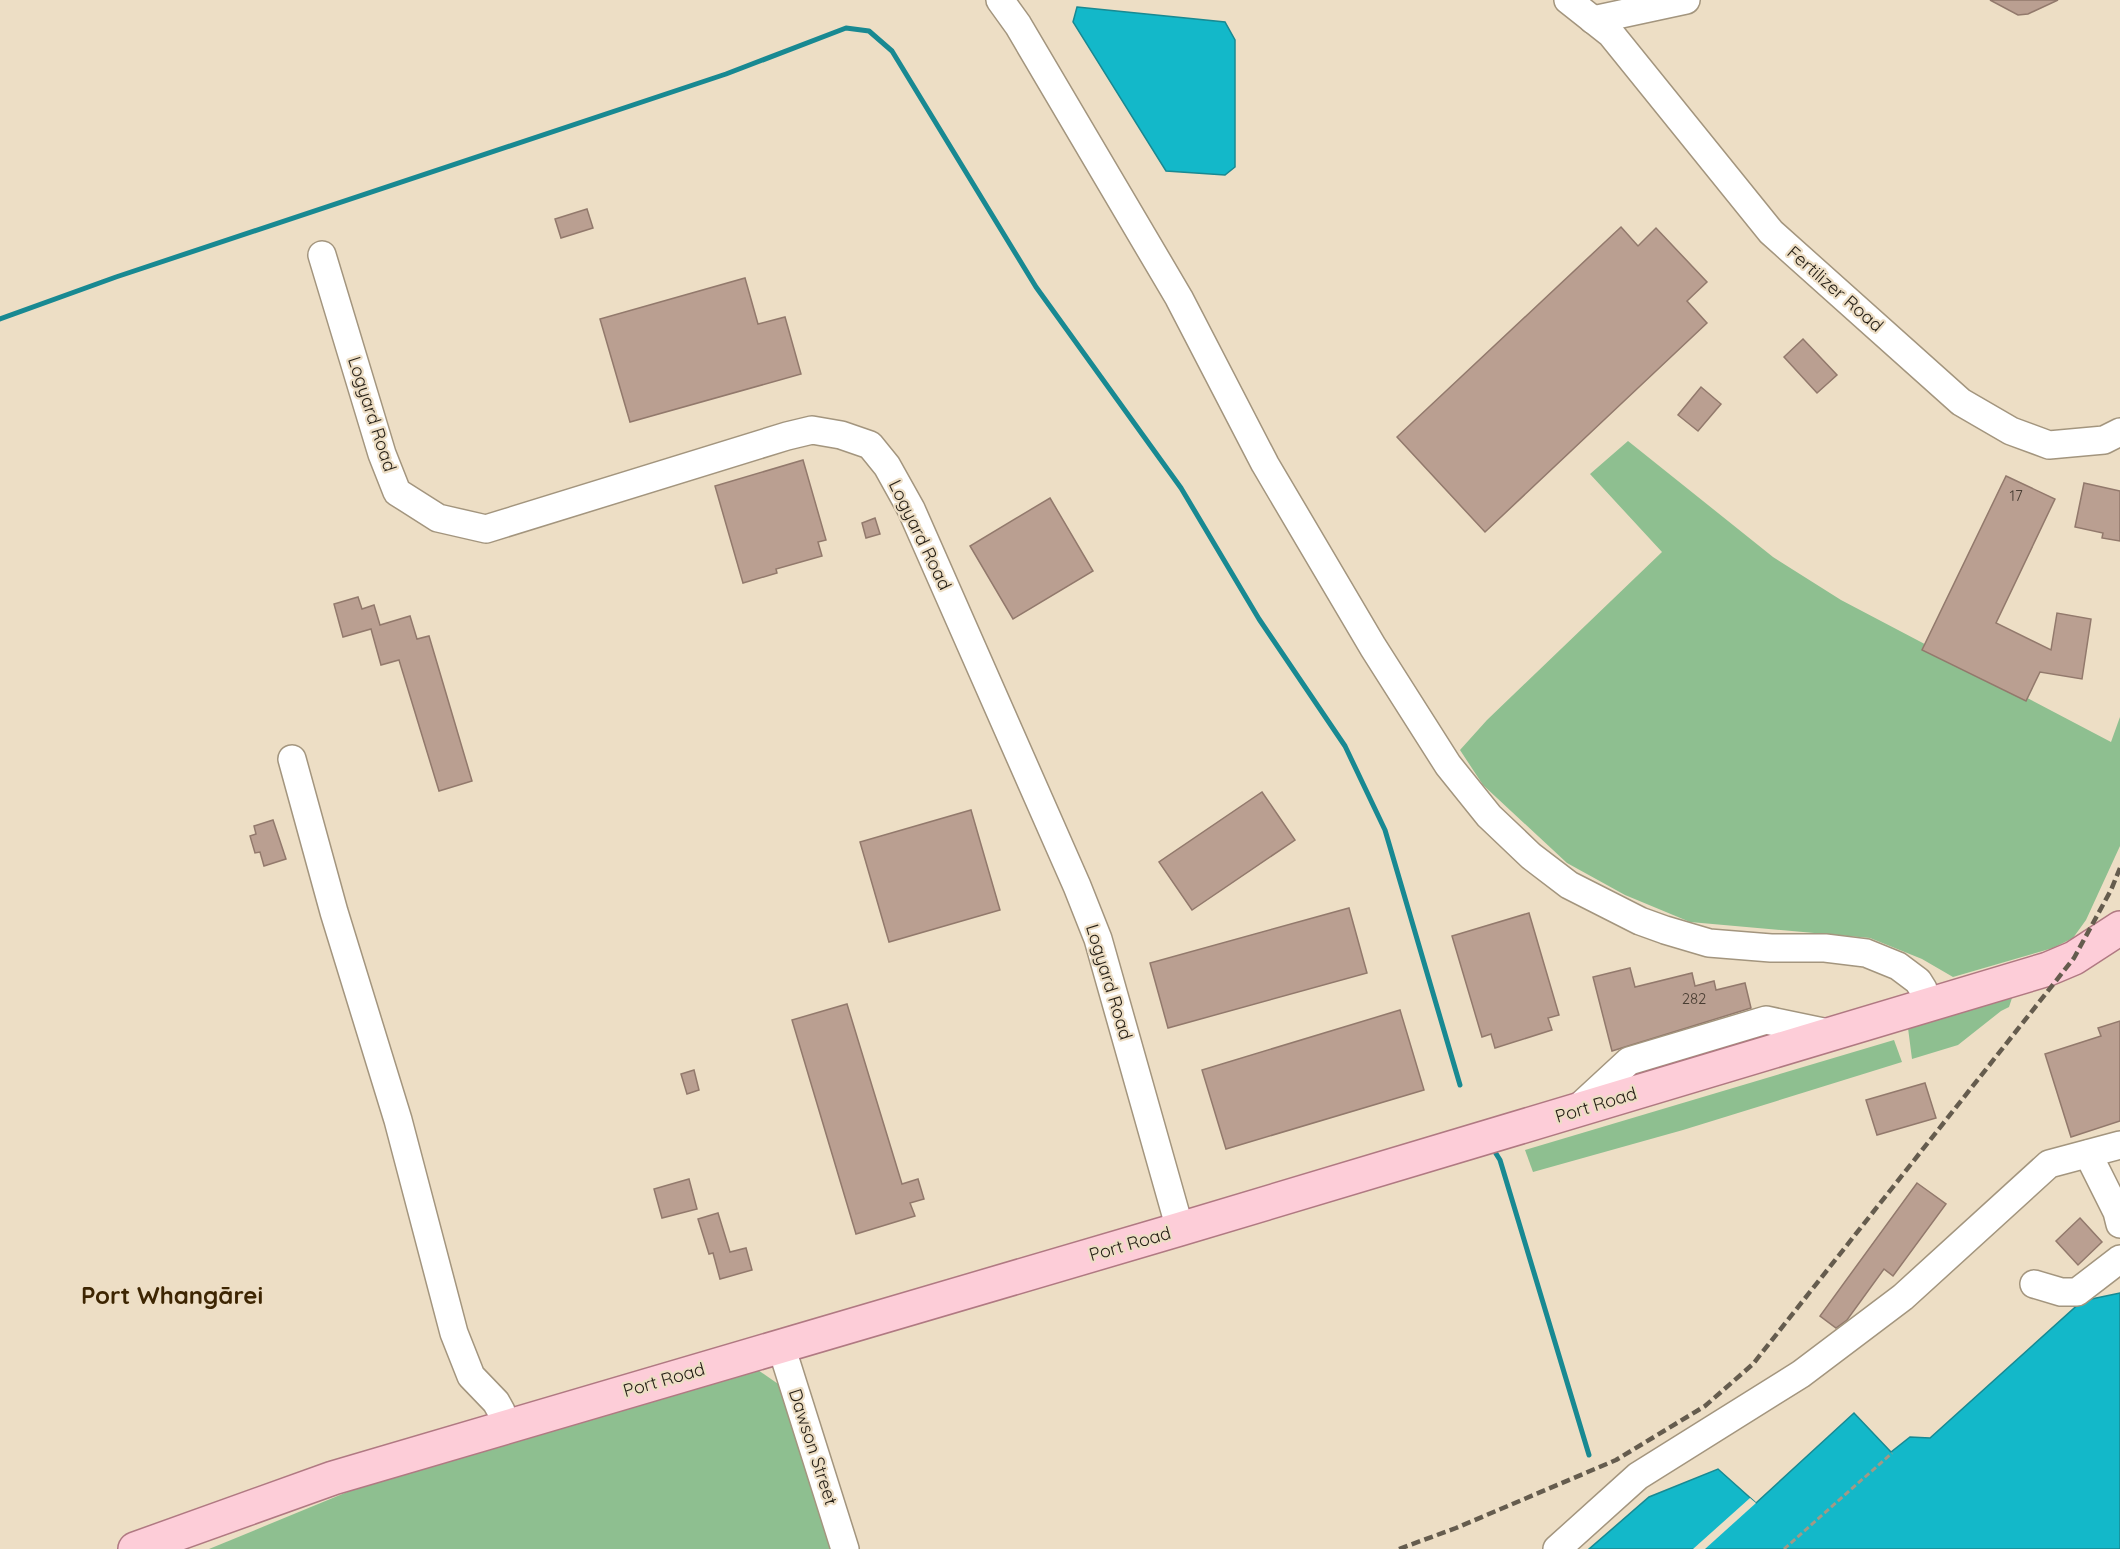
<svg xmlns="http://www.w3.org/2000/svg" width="2120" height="1549" viewBox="0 0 2120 1549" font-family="Quicksand,sans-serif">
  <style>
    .green { fill: #8ebf90 }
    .water { fill: #13b8c9; stroke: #188992; stroke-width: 1.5 }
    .pier { fill: #eddec5 }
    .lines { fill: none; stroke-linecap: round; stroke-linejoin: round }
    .stream { stroke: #188992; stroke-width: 5 }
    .building { fill: #ba9f91; stroke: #92796c; stroke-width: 1.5 }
    .minor-casing { stroke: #a3957e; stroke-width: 30 }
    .major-casing { stroke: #b07982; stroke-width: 36 }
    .path { stroke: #a39885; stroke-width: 3; stroke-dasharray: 6 3; stroke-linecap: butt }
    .minor { stroke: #fff; stroke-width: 27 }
    .major { stroke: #fdcdd8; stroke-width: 33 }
    .rail { stroke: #655c4e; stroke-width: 4.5; stroke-dasharray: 9 4.5; stroke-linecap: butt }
    .labels { text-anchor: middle; stroke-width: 4.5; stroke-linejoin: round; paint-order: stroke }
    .number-label { font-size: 15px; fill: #483d32 }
    .street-label { font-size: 18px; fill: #221c13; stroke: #eddec5 }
    .district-label { font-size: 24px; font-weight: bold; fill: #3d2502; stroke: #eddec5 }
  </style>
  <rect width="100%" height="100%" fill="#eddec5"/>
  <g class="green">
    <polygon points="1628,441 1773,557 1841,600 2111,742 2120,717 2120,846 2086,920 2073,938 2053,948 1953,977 1922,959 1870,938 1690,922 1625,895 1567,863 1483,785 1460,750 1487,720 1662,552 1590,474"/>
    <polygon points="2013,995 2009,1007 2001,1011 1958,1045 1912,1059 1908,1028"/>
    <polygon points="1894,1040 1902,1062 1683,1130 1533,1172 1525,1150"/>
    <polygon points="758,1370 784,1388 835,1549 209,1549 357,1488"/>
  </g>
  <g class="water">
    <polygon points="1077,7 1225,22 1235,40 1235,167 1225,175 1166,171 1073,22"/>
    <polygon points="2120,1293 2120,1549 1589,1549 1649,1497 1718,1469 1756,1503 1854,1413 1891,1452 1910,1437 1930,1438 2082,1301"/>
  </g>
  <polygon class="pier" points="1750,1498 1756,1503 1705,1549 1693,1549"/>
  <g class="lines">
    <g class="stream">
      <polyline points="0,319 116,277 726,74 846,28 869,31 892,51 1036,287 1181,488 1259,619 1345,746 1385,830 1460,1085"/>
      <polyline points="1495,1152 1500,1160 1589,1455"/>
    </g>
  </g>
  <g class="building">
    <polygon points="1990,0 2058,0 2028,14 2018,15"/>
    <polygon points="587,209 593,228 561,238 555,219"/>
    <polygon points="1621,227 1638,246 1656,228 1707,282 1687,301 1707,323 1485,532 1397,437"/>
    <polygon points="745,278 758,324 785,317 801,374 630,422 600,319"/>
    <polygon points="1803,339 1837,375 1817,393 1784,357"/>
    <polygon points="1701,387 1721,404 1698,431 1678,415"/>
    <polygon points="803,460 826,540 818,542 822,556 776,569 777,573 743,583 715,486"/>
    <polygon points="2006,476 2055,499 1996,623 2051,650 2057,613 2091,619 2082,679 2040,672 2026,701 1922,650"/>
    <polygon points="2084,483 2120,491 2120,541 2102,538 2103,533 2075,527"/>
    <polygon points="1050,498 1093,571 1013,619 970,546"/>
    <polygon points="875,518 880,534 866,538 862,523"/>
    <polygon points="358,597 362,609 374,605 380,625 410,616 417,639 429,636 472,781 439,791 399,660 381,665 371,629 343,637 334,604"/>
    <polygon points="1262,792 1295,840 1192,910 1159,862"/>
    <polygon points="971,810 1000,910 889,942 860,842"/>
    <polygon points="273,820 286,859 264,866 260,852 255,853 250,836 256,834 254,826"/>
    <polygon points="1349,908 1367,973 1168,1028 1150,963"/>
    <polygon points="1529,913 1559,1015 1548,1018 1552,1030 1495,1048 1491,1034 1482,1037 1452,936"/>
    <polygon points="1630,968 1635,987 1692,973 1695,986 1714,981 1716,990 1745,983 1751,1008 1612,1051 1593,977"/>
    <polygon points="847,1004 902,1184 918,1179 924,1199 910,1203 915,1216 856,1234 792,1020"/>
    <polygon points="1400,1010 1424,1090 1226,1149 1202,1070"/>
    <polygon points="2120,1021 2120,1121 2071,1137 2045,1054 2101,1036 2098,1028"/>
    <polygon points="694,1070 699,1090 687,1094 681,1074"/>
    <polygon points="1925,1083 1936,1118 1877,1135 1866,1100"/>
    <polygon points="689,1179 697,1209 662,1218 654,1189"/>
    <polygon points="1917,1183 1946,1204 1893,1276 1884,1269 1847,1320 1836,1328 1820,1316"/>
    <polygon points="718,1213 730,1252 746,1248 752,1270 720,1279 713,1253 709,1254 698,1219"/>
    <polygon points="2080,1218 2102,1242 2078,1265 2056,1241"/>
  </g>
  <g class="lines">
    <g class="minor-casing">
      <g id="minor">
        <polyline points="1000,0 1018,25 1179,298 1265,464 1373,647 1448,765 1489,816 1531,856 1569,885 1640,921 1665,930 1709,943 1771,948 1825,948 1866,953 1898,966 1918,981 1923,989 1929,1006"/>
        <polyline points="1568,0 1611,34 1771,232 1961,402 2011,431 2049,445 2104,440 2120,432"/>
        <polyline points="1593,20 1686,0"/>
        <polyline points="322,255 382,454 397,492 438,518 486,529 787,436 812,430 841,435 870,445 887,466 911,509 1077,886 1098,939 1180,1229"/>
        <polyline points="292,759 334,912 398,1120 454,1333 471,1376 496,1402 501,1411 504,1427"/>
        <polyline points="1577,1109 1629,1061 1766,1020 1833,1034"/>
        <polyline points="2088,1154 2117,1212 2120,1224"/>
        <polyline points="2034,1284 2061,1292 2077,1292 2120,1259"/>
        <polyline points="781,1346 845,1549"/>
        <polyline points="1557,1549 1638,1476 1801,1374 1903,1297 2049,1164 2120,1145"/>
      </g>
    </g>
    <g class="major-casing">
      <polyline id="major" points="135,1549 333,1478 1180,1229 2048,969 2074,958 2120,928"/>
    </g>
    <polyline class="path" points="1784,1549 1892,1453"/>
    <use href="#minor" class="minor"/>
    <use href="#major" class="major"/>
    <polyline class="rail" points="1399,1549 1456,1528 1616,1460 1705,1406 1753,1364 2074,958 2111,890 2120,868"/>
  </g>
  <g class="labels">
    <g class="number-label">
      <text x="2016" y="501">17</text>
      <text x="1694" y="1004">282</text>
    </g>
    <g class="street-label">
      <text transform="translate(1835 289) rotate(41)" y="6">Fertilizer Road</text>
      <text transform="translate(372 414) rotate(72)" y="6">Logyard Road</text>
      <text transform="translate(920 535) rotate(64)" y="6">Logyard Road</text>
      <text transform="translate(1109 982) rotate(73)" y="6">Logyard Road</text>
      <text transform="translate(1596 1105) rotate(-17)" y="6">Port Road</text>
      <text transform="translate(1130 1244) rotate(-16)" y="6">Port Road</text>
      <text transform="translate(664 1380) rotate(-16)" y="6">Port Road</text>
      <text transform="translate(813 1447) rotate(72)" y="6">Dawson Street</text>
    </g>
    <g class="district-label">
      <text x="172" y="1304">Port Whangārei</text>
    </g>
  </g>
</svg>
